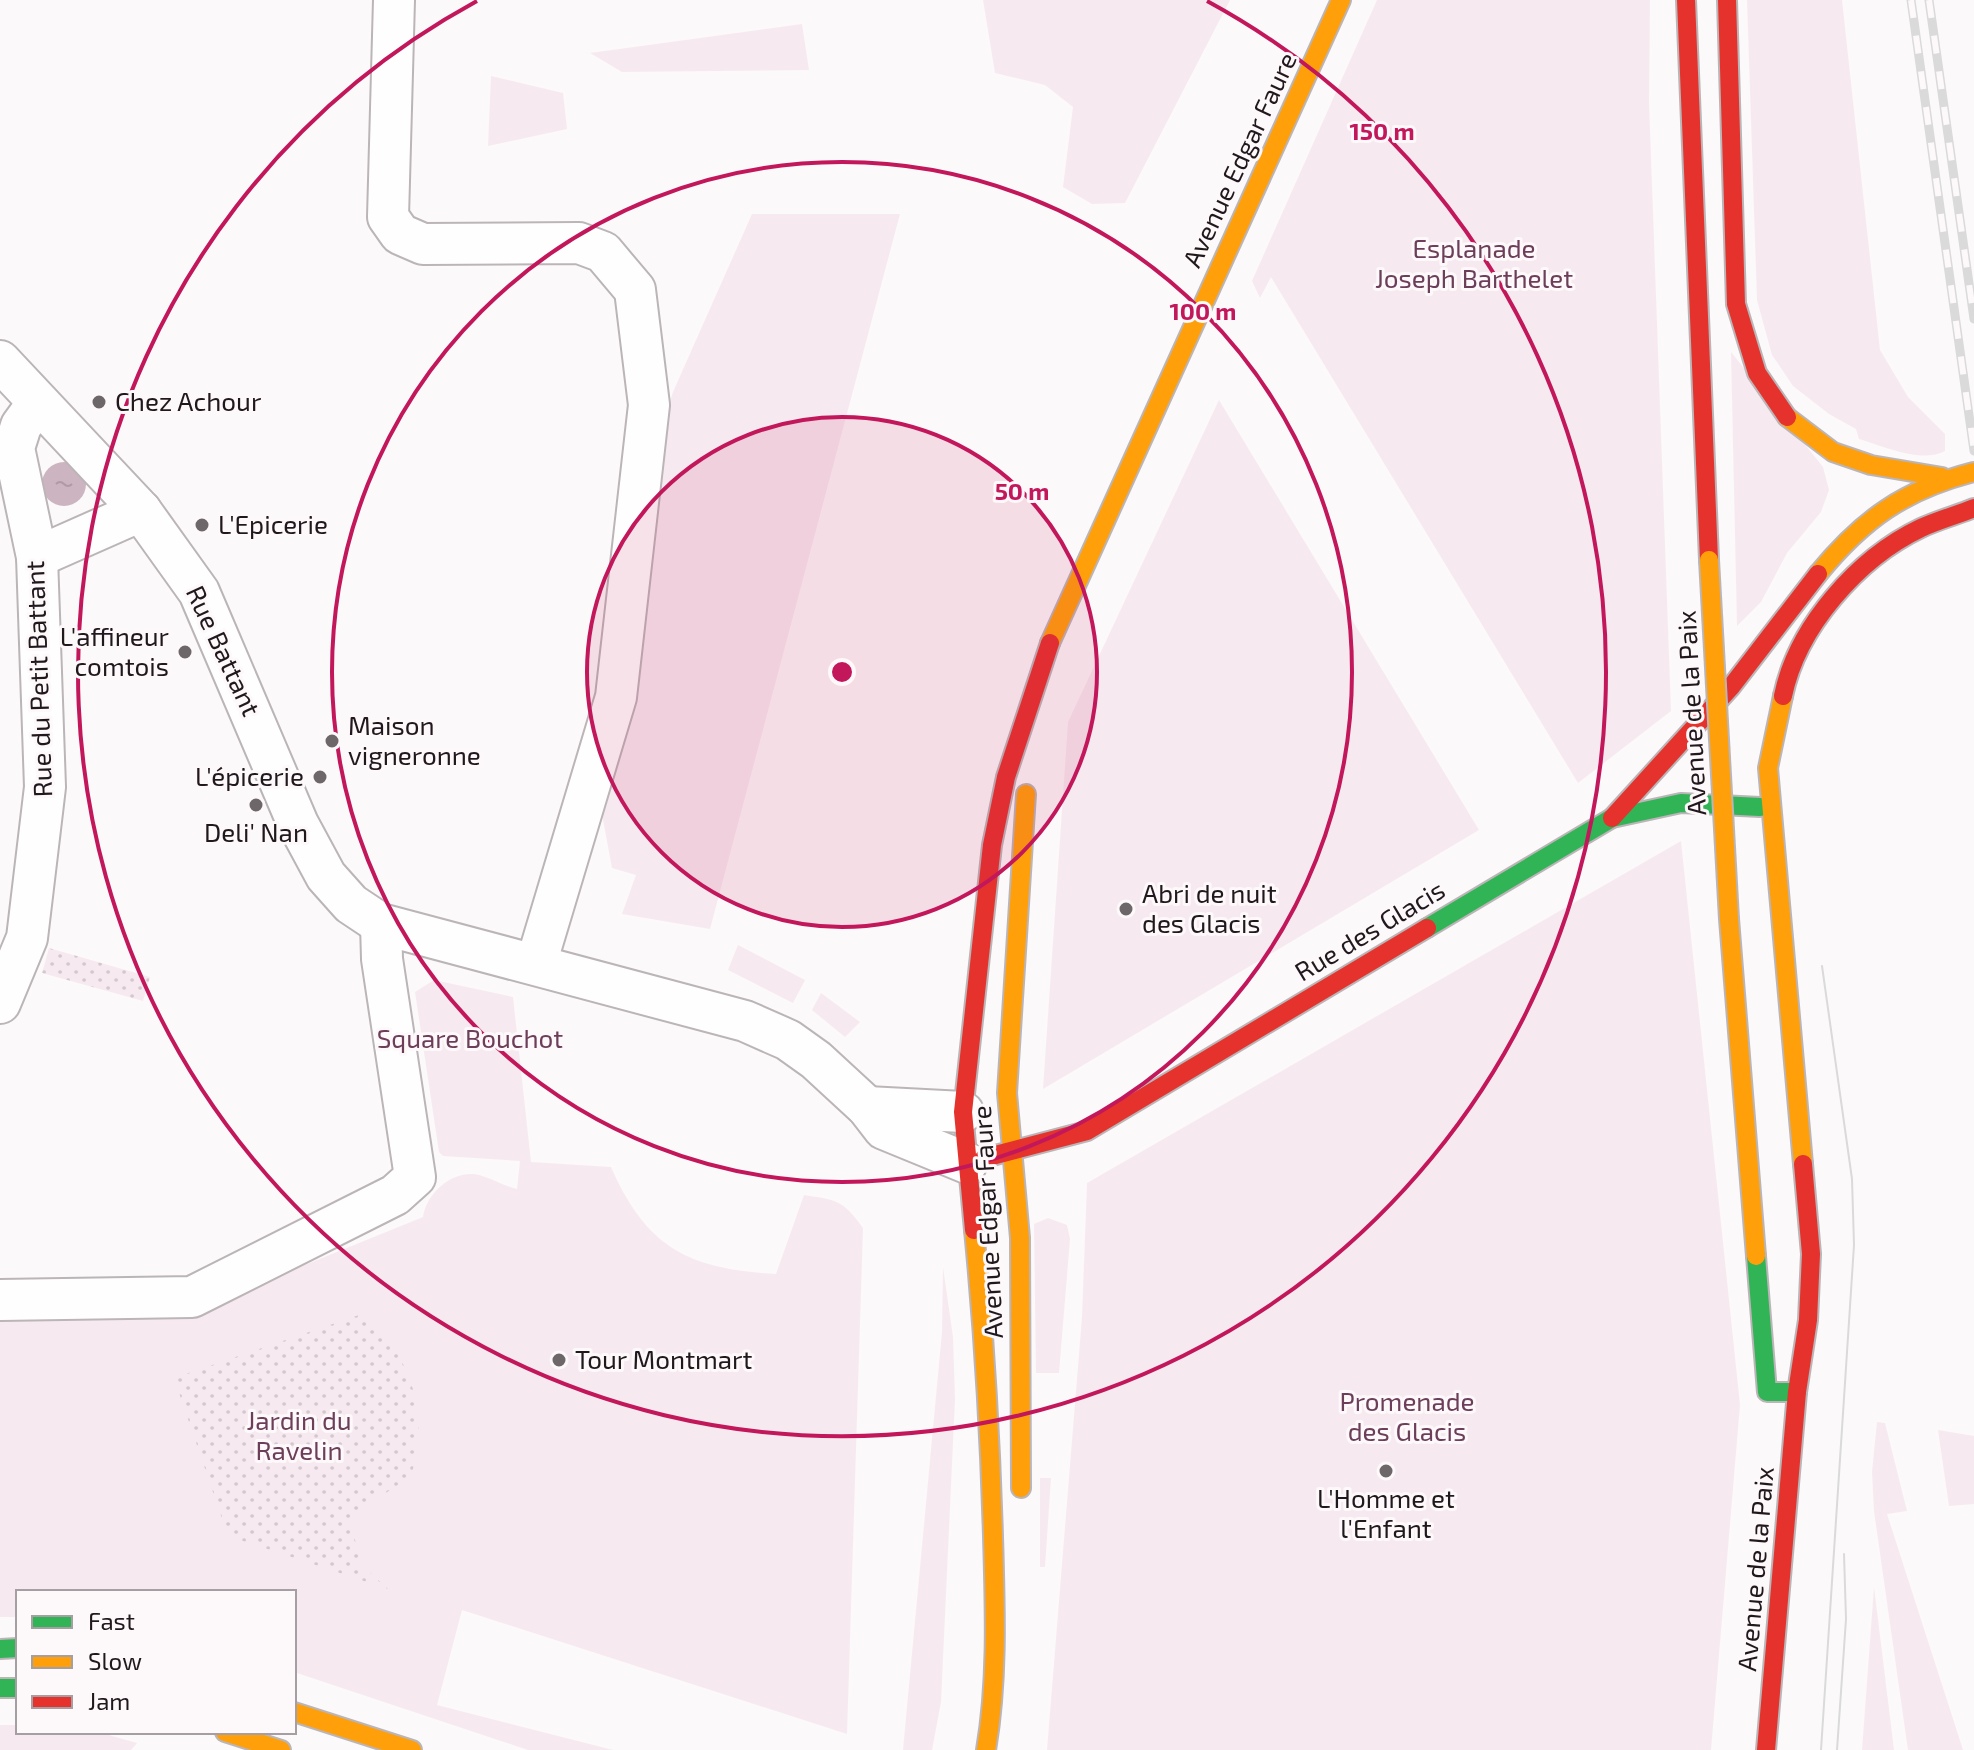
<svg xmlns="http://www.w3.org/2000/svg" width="1974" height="1750" viewBox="0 0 1974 1750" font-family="'Exo 2',sans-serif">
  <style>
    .green { fill: #f6eaf0 }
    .garden { fill: url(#garden-dots) }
    .water { fill: url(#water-ripples) }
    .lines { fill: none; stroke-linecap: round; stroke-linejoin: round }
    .street-casing { stroke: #bbb5b7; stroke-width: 44 }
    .fast-casing { stroke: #bbb5b7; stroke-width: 22 }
    .slow-casing { stroke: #bbb5b7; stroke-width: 22 }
    .jam-casing { stroke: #bbb5b7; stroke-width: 22 }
    .street { stroke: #fffefe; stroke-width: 40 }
    .fast { stroke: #30b455; stroke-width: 18 }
    .slow { stroke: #ff9f0a; stroke-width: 18 }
    .jam { stroke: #e5322d; stroke-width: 18 }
    .tram { stroke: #dadada; stroke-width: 2 }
    .rail-casing { stroke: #dadada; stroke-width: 9 }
    .rail { stroke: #fdf8fa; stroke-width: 6; stroke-dasharray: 18; stroke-linecap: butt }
    .slow-bridge-casing { stroke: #bbb5b7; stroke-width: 22; stroke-linecap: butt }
    .slow-bridge { stroke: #ff9f0a; stroke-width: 18 }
    .ring { fill: none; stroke: #c2185b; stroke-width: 4 }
    .poi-dot { fill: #6e676a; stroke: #fdf8fa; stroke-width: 3 }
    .labels { text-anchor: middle; stroke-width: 6; stroke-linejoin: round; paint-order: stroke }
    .street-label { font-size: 26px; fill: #21181d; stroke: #fdf8fa }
    .park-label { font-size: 26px; fill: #6d3e59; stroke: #fdf8fa }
    .poi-label { font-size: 26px; fill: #21181d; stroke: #fdf8fa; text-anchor: start }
    .centre { fill: #c2185b; stroke: #fdf8fa; stroke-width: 4 }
    .ring-label { font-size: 24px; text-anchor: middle; font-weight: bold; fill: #c2185b; stroke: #fdf8fa; stroke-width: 6; stroke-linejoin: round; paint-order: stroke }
  </style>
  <defs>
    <pattern id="garden-dots" width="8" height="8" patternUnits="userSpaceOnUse" patternTransform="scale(2)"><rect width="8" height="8" fill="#f6eaf0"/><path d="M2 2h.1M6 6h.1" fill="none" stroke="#d3c8cd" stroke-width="1.8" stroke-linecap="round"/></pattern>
    <pattern id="water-ripples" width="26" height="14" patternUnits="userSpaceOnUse" patternTransform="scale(2)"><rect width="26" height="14" fill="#ccb4c0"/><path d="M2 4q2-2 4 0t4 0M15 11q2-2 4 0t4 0" fill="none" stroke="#af9aa5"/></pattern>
  </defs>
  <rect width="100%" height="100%" fill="#fcf9fa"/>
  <g class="green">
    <polygon points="983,0 1230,0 1125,203 1092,204 1063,187 1073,107 1045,85 995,73"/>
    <polygon points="1377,0 1650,0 1649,102 1671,711 1578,783 1271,277 1260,298 1252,281"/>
    <path d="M1747,0h95l38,350 28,47 37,37v17c-23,13 -62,-5 -86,-12l-3,-10 -27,-15 -36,-28 -21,-31 -15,-55z"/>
    <polygon points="802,24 809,70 622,72 590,53"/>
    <polygon points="491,76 563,93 567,129 488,146"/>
    <polygon points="752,214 900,214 710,929 622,914 636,875 612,868 599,798 650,467 673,392"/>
    <polygon points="1731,352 1823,467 1829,490 1821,512 1787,553 1761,602 1737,626"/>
    <polygon points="1219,400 1479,830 1043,1089 1068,722"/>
    <polygon points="1681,841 1740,1405 1711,1750 1047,1750 1082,1317 1087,1183"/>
    <polygon points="738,945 805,980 793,1003 728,970"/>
    <path d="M434,980l79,17 18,165 80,5c36,82 79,102 165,107l28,-79c33,5 39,5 59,33l-16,506 -385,-124 -25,95 176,45h-85l-234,-78v-80h-276v25h-18v-303l199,-6 224,-91c3,-22 26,-45 51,-43 14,2 29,12 43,15l3,-28 -77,-5 -4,-4 -24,-160z"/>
    <polygon points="821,993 860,1022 845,1037 812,1010"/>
    <polygon points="1048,1218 1067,1225 1070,1239 1059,1373 1036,1373 1034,1224"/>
    <polygon points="943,1267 953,1337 955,1399 941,1702 932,1750 903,1750 942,1332"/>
    <polygon points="1877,1422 1885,1423 1907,1511 1887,1514 1963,1750 1908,1750 1874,1511 1872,1472"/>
    <polygon points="1938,1430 1974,1436 1974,1504 1949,1506"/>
    <polygon points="1040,1478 1051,1478 1045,1567 1040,1567"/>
    <polygon points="1874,1587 1894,1750 1862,1750"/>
    <polygon points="0,1725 18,1725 18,1732 98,1732 137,1743 131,1750 0,1750"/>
  </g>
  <g class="garden">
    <polygon points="49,948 150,977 143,1001 42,973"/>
    <path d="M362,1314c50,41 68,100 49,162l-62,42 13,47 26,24 -160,-53 -54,-158z"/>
  </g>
  <circle class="water" cx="64" cy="484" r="22"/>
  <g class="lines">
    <g class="street-casing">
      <g id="street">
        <polyline points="394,0 388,217 400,234 423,244 579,243 603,252 635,290 649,405 616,697 536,964"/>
        <polyline points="0,361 141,511 199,592 298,824 326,876 351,904 381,924 745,1021 788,1040 816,1060 867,1107 884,1129 967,1163"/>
        <polyline points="37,557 141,511"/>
        <polyline points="0,1003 27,938 45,787 37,557 14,448 21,426 37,404"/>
        <polyline points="867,1107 963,1112"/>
        <polyline points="0,1300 192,1297 395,1195 415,1177 382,959 381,924"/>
      </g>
    </g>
    <g class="fast-casing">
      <g id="fast">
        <polyline points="1427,928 1612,818 1681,803 1760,807"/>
        <polyline points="1756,1256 1767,1392 1797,1392"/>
        <polyline points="0,1649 18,1648"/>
        <polyline points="0,1688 18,1688"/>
      </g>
    </g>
    <g class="slow-casing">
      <g id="slow">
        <polyline points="1787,417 1833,452 1871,465 1942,477"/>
        <path d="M1818,574c45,-55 86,-84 156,-102"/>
        <polyline points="1050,643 1341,0"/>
        <polyline points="1783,696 1768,768 1803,1164"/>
        <polyline points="1729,919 1756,1256"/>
        <path d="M974,1230c10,102 16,204 19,306 2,71 5,144 -7,214"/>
        <polyline points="1021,1488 1020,1238 1007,1093 1026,794"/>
        <polyline points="294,1712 412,1750"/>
        <polyline points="225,1732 281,1750"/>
      </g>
    </g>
    <g class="jam-casing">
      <g id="jam">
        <polyline points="1686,0 1709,560"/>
        <polyline points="1727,0 1736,304 1757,373 1787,417"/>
        <path d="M1783,696c14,-69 75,-138 138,-168 17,-8 36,-13 53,-20"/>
        <polyline points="1612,818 1731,687 1818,574"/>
        <polyline points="984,1158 1087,1131 1427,928"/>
        <polyline points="974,1230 963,1112 992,845 1006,777 1050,643"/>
        <polyline points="1766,1750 1797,1392 1808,1320 1811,1254 1803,1164"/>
      </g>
    </g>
    <use href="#street" class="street"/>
    <use href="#fast" class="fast"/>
    <use href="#slow" class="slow"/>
    <use href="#jam" class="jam"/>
    <g class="tram">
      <polyline points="1821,1750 1854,1245 1852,1179 1822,966"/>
      <polyline points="1837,1750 1846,1619 1844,1554"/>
    </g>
    <g class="rail-casing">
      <g id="rail">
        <polyline points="1911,0 1974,451"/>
        <polyline points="1929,0 1974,319"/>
      </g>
    </g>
    <use href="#rail" class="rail"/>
    <g class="slow-bridge-casing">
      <polyline id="slow-bridge" points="1709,560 1729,919"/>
    </g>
    <use href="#slow-bridge" class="slow-bridge"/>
  </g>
  <circle cx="842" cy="672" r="255" fill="#c2185b" fill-opacity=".12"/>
  <g class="ring">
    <circle cx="842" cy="672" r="255"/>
    <circle cx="842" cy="672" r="510"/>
    <path d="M1207 1A764 764 0 1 1 477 1"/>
  </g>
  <g class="poi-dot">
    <circle cx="99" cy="402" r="8"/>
    <circle cx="202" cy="525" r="8"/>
    <circle cx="185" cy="652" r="8"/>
    <circle cx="332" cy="741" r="8"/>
    <circle cx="320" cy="777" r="8"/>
    <circle cx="256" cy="805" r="8"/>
    <circle cx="1126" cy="909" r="8"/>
    <circle cx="559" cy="1360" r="8"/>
    <circle cx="1386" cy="1471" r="8"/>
  </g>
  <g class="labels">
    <g class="street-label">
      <text transform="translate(1240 160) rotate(-65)" y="9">Avenue Edgar Faure</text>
      <text transform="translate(223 651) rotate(65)" y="9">Rue Battant</text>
      <text transform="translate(39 679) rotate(-92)" y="9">Rue du Petit Battant</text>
      <text transform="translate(1692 713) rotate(-93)" y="9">Avenue de la Paix</text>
      <text transform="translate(1370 931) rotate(-31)" y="9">Rue des Glacis</text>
      <text transform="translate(988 1222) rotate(-93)" y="9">Avenue Edgar Faure</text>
      <text transform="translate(1756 1569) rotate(-85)" y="9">Avenue de la Paix</text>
    </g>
    <g class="park-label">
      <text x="1474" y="258">Esplanade<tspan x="1474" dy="30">Joseph Barthelet</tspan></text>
      <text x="470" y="1048">Square Bouchot</text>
      <text x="1407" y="1411">Promenade<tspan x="1407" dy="30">des Glacis</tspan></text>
      <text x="299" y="1430">Jardin du<tspan x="299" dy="30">Ravelin</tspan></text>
    </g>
    <g class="poi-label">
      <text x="115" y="411">Chez Achour</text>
      <text x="218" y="534">L'Epicerie</text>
      <text x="169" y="646" text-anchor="end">L'affineur<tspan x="169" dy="30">comtois</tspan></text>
      <text x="348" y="735">Maison<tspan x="348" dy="30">vigneronne</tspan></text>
      <text x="304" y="786" text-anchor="end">L'épicerie</text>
      <text x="256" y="842" text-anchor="middle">Deli' Nan</text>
      <text x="1142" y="903">Abri de nuit<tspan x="1142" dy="30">des Glacis</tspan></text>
      <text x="575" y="1369">Tour Montmart</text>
      <text x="1386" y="1508" text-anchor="middle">L'Homme et<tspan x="1386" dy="30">l'Enfant</tspan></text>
    </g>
  </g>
  <circle cx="842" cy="672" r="12" class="centre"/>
  <g class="ring-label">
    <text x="1382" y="140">150 m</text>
    <text x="1203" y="320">100 m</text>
    <text x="1022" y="500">50 m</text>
  </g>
  <rect x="16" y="1590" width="280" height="144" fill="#fdf8fa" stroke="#a59ea2" stroke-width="2"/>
  <rect x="32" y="1616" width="40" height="12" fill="#30b455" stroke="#a59ea2" stroke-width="2"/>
  <text x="88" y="1630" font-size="24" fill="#21181d">Fast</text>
  <rect x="32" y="1656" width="40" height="12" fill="#ff9f0a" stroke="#a59ea2" stroke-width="2"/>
  <text x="88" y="1670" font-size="24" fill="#21181d">Slow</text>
  <rect x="32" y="1696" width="40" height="12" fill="#e5322d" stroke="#a59ea2" stroke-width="2"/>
  <text x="88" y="1710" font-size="24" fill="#21181d">Jam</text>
</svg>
